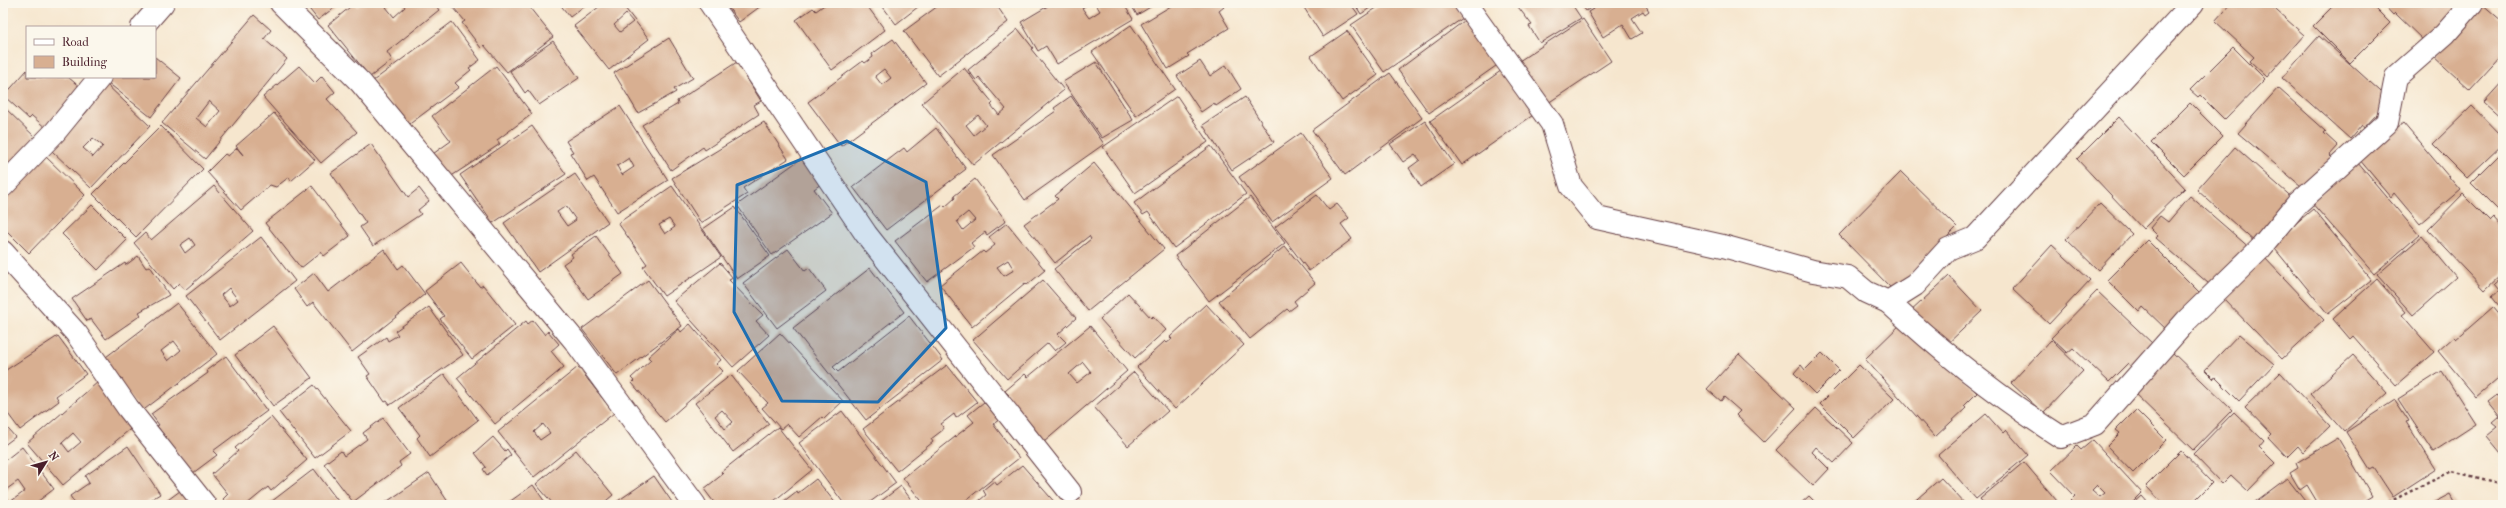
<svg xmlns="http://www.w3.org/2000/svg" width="2506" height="508" viewBox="0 0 2506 508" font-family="'IM FELL French Canon',serif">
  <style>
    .building { fill: #d8af91; fill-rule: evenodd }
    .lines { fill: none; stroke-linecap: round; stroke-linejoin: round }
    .street-casing { stroke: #643d43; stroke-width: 24 }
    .path { stroke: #643d43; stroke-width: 2.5; stroke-dasharray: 3 3; stroke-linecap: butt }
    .street { stroke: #fff; stroke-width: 22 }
    .marked { fill: #1f6fb2; fill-opacity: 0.2; stroke: #1f6fb2; stroke-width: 3; stroke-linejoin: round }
  </style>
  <rect width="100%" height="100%" fill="#fbf7ec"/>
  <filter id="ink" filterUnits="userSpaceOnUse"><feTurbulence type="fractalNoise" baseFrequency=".025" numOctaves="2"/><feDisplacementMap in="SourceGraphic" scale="8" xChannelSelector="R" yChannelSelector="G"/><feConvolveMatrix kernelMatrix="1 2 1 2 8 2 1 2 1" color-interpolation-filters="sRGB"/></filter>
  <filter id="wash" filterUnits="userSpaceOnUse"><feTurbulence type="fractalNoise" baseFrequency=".012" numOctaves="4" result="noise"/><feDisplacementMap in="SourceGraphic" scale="16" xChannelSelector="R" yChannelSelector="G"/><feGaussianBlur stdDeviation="0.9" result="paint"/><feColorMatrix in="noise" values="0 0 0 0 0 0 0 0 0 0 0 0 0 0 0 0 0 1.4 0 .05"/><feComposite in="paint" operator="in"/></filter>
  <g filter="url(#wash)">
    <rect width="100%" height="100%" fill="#f6e6ce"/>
    <g id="blocks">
      <g class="building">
        <polygon points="309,3 340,3 318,20 306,5"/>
        <polygon points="355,3 357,7 362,3 390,3 386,7 394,17 405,7 402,3 434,3 439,10 387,52 392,60 370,77 328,25"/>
        <polygon points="458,3 521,3 523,5 526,3 553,37 507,72 484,45 481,48 462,23 465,21 453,7"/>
        <polygon points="559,3 588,3 570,17"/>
        <path d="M604,3h17l28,36 -40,31 -35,-44zM626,14l7,8 -13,10 -6,-7z"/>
        <polygon points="725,3 765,3 739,22"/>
        <polygon points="827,3 865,3 885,30 832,70 796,20 813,8 816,11"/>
        <polygon points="880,3 923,3 896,24"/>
        <polygon points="942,3 995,3 1008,22 938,76 904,31"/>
        <polygon points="1053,3 1090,3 1082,8 1089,18 1100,11 1095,3 1123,3 1133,19 1057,64 1046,46 1038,51 1021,22"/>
        <polygon points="1130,3 1157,3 1137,15"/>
        <polygon points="1176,3 1221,3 1224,7 1219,11 1229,28 1187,54 1189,56 1168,69 1141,24"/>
        <polygon points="1301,3 1350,3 1358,14 1323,37"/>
        <polygon points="1354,3 1377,3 1361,14"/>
        <polygon points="1384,3 1453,3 1463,18 1384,72 1351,25"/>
        <polygon points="1515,3 1571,3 1581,18 1540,43 1529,26 1532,25"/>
        <polygon points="1580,3 1598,3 1586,11"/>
        <polygon points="1603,3 1644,3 1649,11 1645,14 1643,11 1632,18 1642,33 1632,39 1623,24 1603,37 1588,12"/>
        <polygon points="2231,3 2268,3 2304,35 2267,77 2250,61 2254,57 2215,21"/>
        <polygon points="2336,3 2370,3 2390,23 2350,63 2313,26"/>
        <polygon points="2382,3 2463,3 2426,43 2395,13 2393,15"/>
        <polygon points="2481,3 2503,22 2503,54 2470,90 2433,56"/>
        <path d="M254,15l17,15 -7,9 23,20 -82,100 -43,-36zM209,101l11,10 -13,16 -11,-9z"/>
        <polygon points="1583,19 1611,61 1542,107 1513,65"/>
        <polygon points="1464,21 1503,61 1429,113 1398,70"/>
        <polygon points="452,22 480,60 469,68 471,70 455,83 459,87 407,126 373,81"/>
        <polygon points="1131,25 1175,89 1136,116 1092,52"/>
        <path d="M1018,29l15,19 -2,1 33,41 -91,75 -51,-62 42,-35 29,35 -2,2 8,10 7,-6 -27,-32 -3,3 -8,-10zM978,115l8,10 -12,10 -8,-10z"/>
        <polygon points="1347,31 1378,75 1342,101 1311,56"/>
        <polygon points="2319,36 2390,100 2364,128 2362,125 2350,139 2282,78"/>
        <polygon points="669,38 693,78 674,89 676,92 638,113 614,73"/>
        <path d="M893,39l33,44 -85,63 -33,-44 55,-41 2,2 8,-6 -1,-3zM884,69l7,9 -9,7 -7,-9z"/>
        <polygon points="553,41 579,78 539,105 528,90 525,93 510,71"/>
        <polygon points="2233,47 2265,79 2225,120 2200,95 2198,97 2190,90"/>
        <polygon points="155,57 181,78 151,117 107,82 111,77 155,77"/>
        <polygon points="1200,61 1210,76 1226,65 1241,89 1216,106 1214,103 1201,112 1177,76"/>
        <polygon points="737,62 761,101 754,105 759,114 705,150 703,147 671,170 642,125 678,104 677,101"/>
        <polygon points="1096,62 1133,120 1102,138 1063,82"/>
        <polygon points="299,66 315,83 322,76 335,92 327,99 357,132 321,163 263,97"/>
        <polygon points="496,66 532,114 497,140 500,144 447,179 430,156 451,141 432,116"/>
        <polygon points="1505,68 1536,113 1462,165 1430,121"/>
        <polygon points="27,70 27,77 68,77 82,89 47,129 32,116 29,119 4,96"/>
        <polygon points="1390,73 1422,118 1345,175 1312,130"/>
        <polygon points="2503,81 2503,119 2484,102"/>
        <path d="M104,82l46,44 -59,62 -39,-37 38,-43 -5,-5zM93,138l10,8 -10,11 -10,-9z"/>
        <polygon points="2278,88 2326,131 2324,133 2338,146 2329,156 2336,162 2307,191 2238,133"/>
        <polygon points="1071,96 1104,144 1025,200 993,155 1056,111 1054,108"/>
        <polygon points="1177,96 1208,142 1135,193 1103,147"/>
        <polygon points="1245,97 1274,142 1232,170 1203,125"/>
        <polygon points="2190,103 2223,136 2184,175 2151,142"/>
        <polygon points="3,106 39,141 3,172"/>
        <path d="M620,106l48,74 -51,32 -23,-35 -6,4 -18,-28 3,-1 -7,-11zM629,158l5,9 -12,8 -5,-9z"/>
        <polygon points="2472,106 2503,138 2503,144 2467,178 2433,144"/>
        <polygon points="274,113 315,160 291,181 289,177 276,187 270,185 241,210 207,172 225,154 228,156 237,148 243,155 236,146"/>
        <polygon points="2119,117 2185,188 2143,229 2077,159"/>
        <polygon points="1425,121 1454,164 1421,187 1409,168 1420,160 1415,154 1403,162 1390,144"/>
        <polygon points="764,122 788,159 743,188 747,194 701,223 672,178"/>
        <polygon points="2403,123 2460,190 2420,224 2394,193 2391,197 2359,159"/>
        <polygon points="161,126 203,169 136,237 93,194"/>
        <polygon points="532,126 566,174 493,223 460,175"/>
        <polygon points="936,128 966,169 886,230 853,187 904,148 907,152"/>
        <polygon points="1301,133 1333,178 1272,222 1239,177"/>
        <polygon points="371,144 408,197 419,188 429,201 418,210 421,214 373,246 360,227 366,223 331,173"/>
        <polygon points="1211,146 1246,194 1174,248 1148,212 1143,215 1134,203"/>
        <polygon points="2235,147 2296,201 2257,244 2197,190"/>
        <polygon points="2503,151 2503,215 2471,183"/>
        <polygon points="43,154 85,195 29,253 3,227 3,187"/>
        <polygon points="802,158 821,184 814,189 832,213 772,255 737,205"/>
        <polygon points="2357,162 2419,235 2374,274 2311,202"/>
        <polygon points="1094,163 1164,249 1088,311 1054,269 1091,239 1089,236 1055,263 1024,224 1058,199 1055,196"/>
        <polygon points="1901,172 1957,227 1894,291 1839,235"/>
        <path d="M575,174l33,48 -70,50 -34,-49zM566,206l10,14 -9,6 -10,-14z"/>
        <path d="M975,179l31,42 -19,14 -2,-3 -14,11 3,4 -47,35 -32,-41 48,-36 2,2 10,-9 -1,-2zM968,212l7,8 -12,10 -6,-9z"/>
        <path d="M214,186l39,45 -68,59 -6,-7 -6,6 -39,-46 11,-10 6,7zM190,238l5,7 -10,8 -5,-8z"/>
        <polygon points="312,186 350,236 324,256 321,252 301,268 265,223"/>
        <path d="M672,186l49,71 -57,39 -21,-29 4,-3 -29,-41zM669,219l6,8 -10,7 -6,-9z"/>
        <polygon points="2463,194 2490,221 2493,218 2503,229 2503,273 2485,290 2428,230"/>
        <polygon points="1317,195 1329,210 1337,204 1349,218 1341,224 1352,239 1309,271 1275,227"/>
        <polygon points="2190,196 2251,249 2216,290 2156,238 2158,236 2150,228 2160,216 2168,222"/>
        <polygon points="1250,197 1285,243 1209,301 1175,256"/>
        <polygon points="2100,203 2132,234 2098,270 2066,239"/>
        <polygon points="92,205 127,240 98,270 62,234"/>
        <polygon points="735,207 770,256 737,279 703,229"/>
        <polygon points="2313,209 2371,280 2328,314 2271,244"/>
        <path d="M1007,223l38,47 -18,15 -2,-2 -53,44 -32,-42 43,-34 2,2 10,-8 -6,-8zM1008,260l6,10 -10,6 -7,-9z"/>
        <polygon points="596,236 623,274 588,299 563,264 573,257 571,254"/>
        <polygon points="2422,236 2456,277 2413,315 2377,275"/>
        <path d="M261,237l34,44 -75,59 -34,-44zM229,288l9,12 -8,6 -9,-11z"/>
        <polygon points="2147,240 2202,295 2167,330 2143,307 2139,312 2107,280"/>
        <polygon points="2052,245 2090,280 2049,324 2012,289"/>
        <polygon points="1285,246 1315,283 1294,301 1297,305 1289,311 1287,309 1250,339 1219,301"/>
        <polygon points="384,249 398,269 403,265 425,294 352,352 313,302 307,307 294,289 314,273 328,292"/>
        <polygon points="788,249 805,271 809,268 826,291 777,328 743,283"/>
        <polygon points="138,256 146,268 150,266 169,295 139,312 141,315 106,339 91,319 87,321 72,299 125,263 126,265"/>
        <polygon points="2263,256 2324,320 2282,359 2221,296"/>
        <polygon points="461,263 480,287 483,285 515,325 472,359 440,319 444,316 425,291"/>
        <polygon points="720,263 733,278 729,280 763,315 756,321 769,335 733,367 674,301"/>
        <polygon points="870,268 904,312 833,367 838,372 909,316 943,360 866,420 793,328"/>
        <polygon points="1949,276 1982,311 1942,349 1909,313"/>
        <polygon points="2503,277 2503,311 2492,297 2500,290 2495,284"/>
        <polygon points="2377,279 2406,312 2402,315 2434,352 2396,385 2353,336 2350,339 2333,319"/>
        <polygon points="648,280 682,326 617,375 582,329"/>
        <polygon points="1043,280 1076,318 1058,334 1066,342 1055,351 1048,343 1007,379 973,340"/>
        <polygon points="2097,291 2154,345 2132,368 2128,363 2109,382 2073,348 2067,353 2051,338"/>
        <polygon points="1128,293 1151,318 1153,316 1166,330 1135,358 1100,319"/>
        <path d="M177,303l40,51 -76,58 -39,-52zM174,341l7,9 -13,11 -7,-10z"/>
        <polygon points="1206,304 1244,345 1175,409 1137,367 1165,341 1167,343 1172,339 1170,337"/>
        <polygon points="429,307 463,355 390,405 387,401 385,402 367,376 370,374 358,357 386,337 388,341 398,335 395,331"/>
        <polygon points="2493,307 2503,319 2503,374 2476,397 2438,351 2454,337 2456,339 2462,334"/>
        <polygon points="533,320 545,335 548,331 559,344 551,351 564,367 495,424 457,378 526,321 528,324"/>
        <polygon points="1905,320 1977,393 1964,406 1966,408 1935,437 1865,359"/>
        <polygon points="690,324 721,360 716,364 723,371 665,422 632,383 634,381 631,378 651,360 648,357 679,329 681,332"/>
        <polygon points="273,326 312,378 273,406 235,355"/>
        <path d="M1090,326l37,45 -83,71 -38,-45 3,-2 -4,-4 20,-17 3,3zM1083,362l8,10 -14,11 -8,-9z"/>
        <polygon points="780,333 843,401 824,419 822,417 799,437 787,424 781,429 762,408 768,403 738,371"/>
        <polygon points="2239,334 2274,364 2239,401 2215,377 2214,379 2205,370"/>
        <polygon points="58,336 86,374 56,396 59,401 20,430 3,407 3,372"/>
        <polygon points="2051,340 2083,371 2043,413 2011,383"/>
        <polygon points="2171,351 2232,410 2193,450 2132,391"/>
        <polygon points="1822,353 1839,370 1815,394 1794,373 1801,365 1805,370"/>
        <polygon points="1739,354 1796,408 1764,442 1736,415 1740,411 1724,397 1721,401 1707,389"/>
        <polygon points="2353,355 2387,393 2344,432 2310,394"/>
        <polygon points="226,356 267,411 213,451 217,455 193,473 157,426 159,425 151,414 208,373 207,370"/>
        <polygon points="947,365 977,402 956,418 954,414 941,424 944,429 931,439 933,442 897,471 863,429"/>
        <polygon points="1859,365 1894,399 1854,438 1820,404"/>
        <path d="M578,367l36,46 -80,64 -36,-45zM543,424l7,9 -10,7 -6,-8z"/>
        <polygon points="2442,371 2476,424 2433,452 2398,399"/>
        <polygon points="1134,372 1168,411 1128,446 1094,407"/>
        <polygon points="2280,373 2330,426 2303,452 2298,446 2287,457 2268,437 2271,434 2245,407"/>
        <polygon points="444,374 478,420 430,457 417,438 420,435 399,408"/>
        <path d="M731,375l38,49 -36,28 -38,-49zM722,410l11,12 -8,7 -10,-13z"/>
        <path d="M98,382l37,43 -72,60 -36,-42zM73,433l8,9 -12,10 -7,-9z"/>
        <polygon points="2503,384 2503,451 2501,453 2487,436 2498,427 2493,423 2500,417 2488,402 2501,392 2498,388"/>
        <polygon points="314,385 351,431 315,458 279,412"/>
        <polygon points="2395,400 2409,421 2406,422 2436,469 2393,497 2374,468 2370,470 2346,432"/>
        <polygon points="984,402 999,420 993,424 1019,458 960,505 925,505 903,478 974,422 968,415"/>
        <polygon points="1816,408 1853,443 1834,463 1816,447 1812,452 1829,469 1813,486 1776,450"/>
        <polygon points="2136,410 2166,440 2133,473 2107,446 2120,433 2116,430"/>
        <polygon points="842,411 896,483 866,505 845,505 799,443"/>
        <polygon points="2234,412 2264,441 2259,447 2275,463 2248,491 2231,475 2222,484 2193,454"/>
        <polygon points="1986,414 2003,433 2006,430 2028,455 1976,499 1938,455"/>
        <polygon points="271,417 307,460 271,491 268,487 246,505 228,505 223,499 228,494 212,474 238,451 235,448"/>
        <polygon points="383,418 410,454 399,462 401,466 353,502 324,464 341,451 344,456 367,439 363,433"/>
        <polygon points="3,423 15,437 3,446"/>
        <polygon points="778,427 812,470 769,505 716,505 704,489 723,474 721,472"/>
        <polygon points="493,437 505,451 507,449 511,455 487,475 483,469 486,467 475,453"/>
        <polygon points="2338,438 2372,496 2357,505 2319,505 2307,485 2300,490 2290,473 2298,468 2296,463"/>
        <path d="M2093,440l49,53 -12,12h-54l-5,-5 4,-4 -24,-25 26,-25 4,4zM2097,485l8,8 -5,4 -8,-7z"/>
        <polygon points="128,446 160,494 142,505 76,505 70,496 89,483 85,476"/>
        <polygon points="22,447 54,489 33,505 3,505 3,493 10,502 25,491 18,481 3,492 3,462"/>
        <polygon points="576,450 613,495 601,505 554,505 536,484"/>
        <polygon points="2181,451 2212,483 2190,505 2164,505 2146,486"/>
        <polygon points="2024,462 2057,501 2052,505 1985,505 1980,499"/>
        <polygon points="1022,465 1057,505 974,505 986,495 983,490 994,481 997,485"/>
        <polygon points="314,469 341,505 309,505 305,501 301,505 267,505"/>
        <polygon points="429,473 450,505 382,505"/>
        <polygon points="654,476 674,505 612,505"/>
        <polygon points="1941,478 1966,505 1910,505"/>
        <polygon points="2287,478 2308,505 2251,505"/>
        <polygon points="816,479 837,505 779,505 797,491 798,493"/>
        <polygon points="533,485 547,505 505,505"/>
        <polygon points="901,486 915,505 876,505"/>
        <polygon points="184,488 197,505 161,505"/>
        <polygon points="2450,494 2456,505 2429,505"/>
        <polygon points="1809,496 1818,505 1799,505"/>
        <polygon points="2142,496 2150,505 2132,505"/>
      </g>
    </g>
  </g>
  <g filter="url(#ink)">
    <use href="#blocks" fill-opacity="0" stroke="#643d43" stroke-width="1"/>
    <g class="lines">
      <g class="street-casing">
        <g id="street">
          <polyline points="281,3 361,83 574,340 695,505"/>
          <polyline points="710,3 866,234 1070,492"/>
          <polyline points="1465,3 1552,124 1571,186 1597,218 1723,246 1813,271 1848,277 1866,292 1888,302 1915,285 1948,249 1975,238 2193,3"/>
          <polyline points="142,27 163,3"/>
          <polyline points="3,186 55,132 100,77"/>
          <polyline points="3,252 76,333 128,408 205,505"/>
          <path d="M1888,302c55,51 110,95 173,135l34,-13 92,-104 73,-71 38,-46 89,-80 9,-46 49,-43 27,-31"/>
        </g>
      </g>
      <polyline class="path" points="2383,505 2452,471 2503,484"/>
      <use href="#street" class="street"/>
    </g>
  </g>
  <path class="marked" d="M847,141l79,41 20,146 -68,74 -96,-1 -48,-89 3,-127z"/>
  <rect width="2506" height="508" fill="none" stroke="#fbf7ec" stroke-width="16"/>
  <rect x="26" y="26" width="130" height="52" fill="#fbf7ec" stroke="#b4a19f"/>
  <rect x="34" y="39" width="20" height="6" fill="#ffffff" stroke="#b4a19f"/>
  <text x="62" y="46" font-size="12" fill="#4a1f2b">Road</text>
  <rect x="34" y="56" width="20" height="12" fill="#d8af91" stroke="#b4a19f"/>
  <text x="62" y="66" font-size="12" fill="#4a1f2b">Building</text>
  <g transform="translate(46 462) rotate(53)" stroke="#fbf7ec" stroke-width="3" paint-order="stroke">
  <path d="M0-3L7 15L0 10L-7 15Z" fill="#4a1f2b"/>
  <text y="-6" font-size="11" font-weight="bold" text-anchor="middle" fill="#4a1f2b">N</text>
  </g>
</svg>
